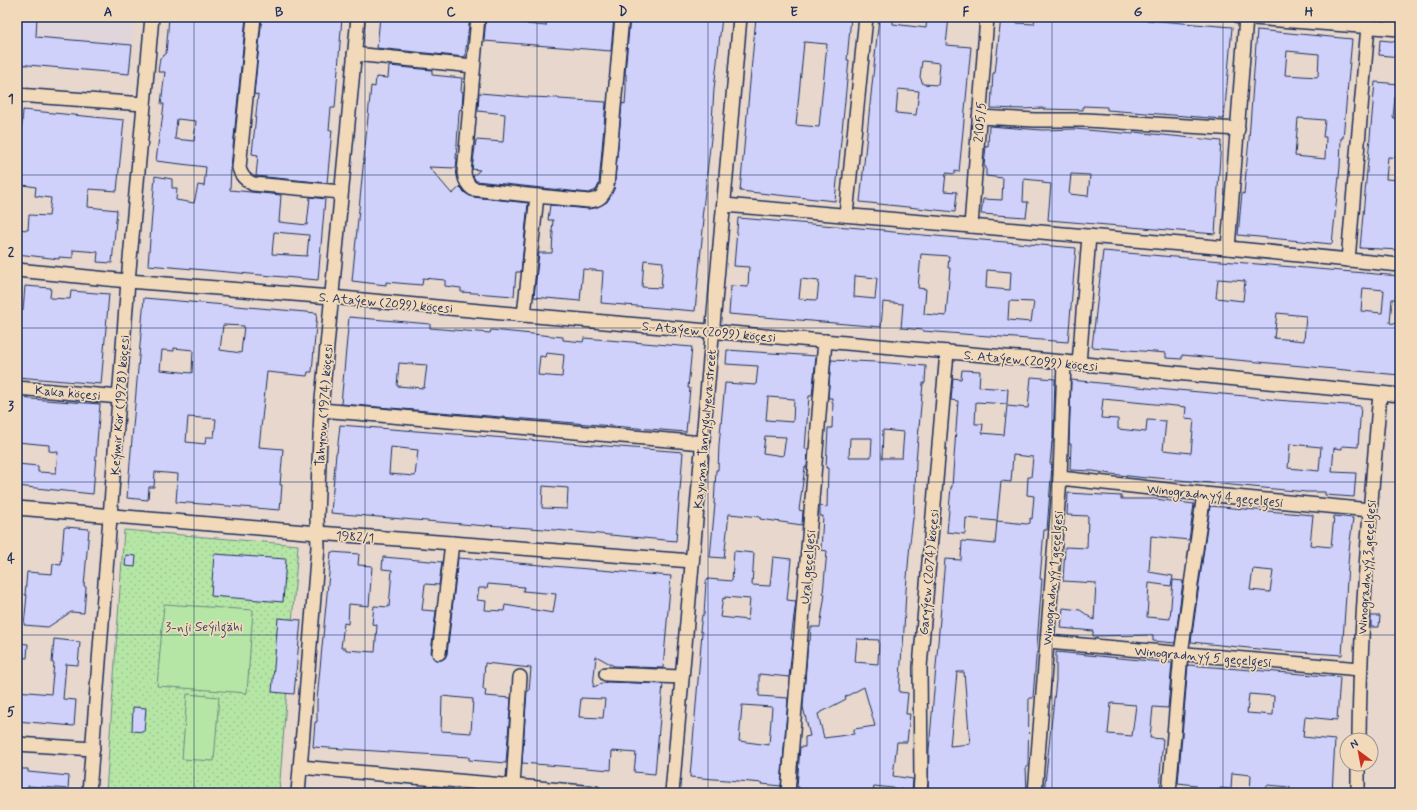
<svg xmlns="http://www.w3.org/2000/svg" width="1417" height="810" viewBox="0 0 1417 810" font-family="Mynerve,sans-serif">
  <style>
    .built { fill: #e0d5da }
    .park { fill: url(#park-dots); stroke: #688a82 }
    .pitch { fill: #b6e6a5; stroke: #688a82 }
    .building { fill: #cfd1fa; stroke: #1b2f5e; fill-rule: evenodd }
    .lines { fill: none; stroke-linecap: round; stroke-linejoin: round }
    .minor-casing { stroke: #1b2f5e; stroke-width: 16 }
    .minor { stroke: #f1d9b9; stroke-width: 13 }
    .grid { fill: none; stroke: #1b2f5e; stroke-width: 1; stroke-opacity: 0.55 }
    .labels { text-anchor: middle; stroke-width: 3.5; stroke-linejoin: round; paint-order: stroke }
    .street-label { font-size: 13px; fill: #1b2f5e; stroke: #f1d9b9 }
    .park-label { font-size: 13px; fill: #324a69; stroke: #f1d9b9 }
    .neatline { fill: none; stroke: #1b2f5e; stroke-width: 1.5 }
    .grid-label { font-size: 13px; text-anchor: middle; font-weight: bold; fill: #1b2f5e }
  </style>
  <defs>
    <pattern id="park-dots" width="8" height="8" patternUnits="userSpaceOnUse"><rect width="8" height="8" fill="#b6e6a5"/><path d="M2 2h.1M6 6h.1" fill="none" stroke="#9cc690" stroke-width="1.8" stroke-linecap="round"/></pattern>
  </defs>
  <rect width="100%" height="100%" fill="#e7d7cc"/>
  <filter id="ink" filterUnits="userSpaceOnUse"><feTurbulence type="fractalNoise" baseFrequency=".025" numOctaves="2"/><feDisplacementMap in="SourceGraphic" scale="8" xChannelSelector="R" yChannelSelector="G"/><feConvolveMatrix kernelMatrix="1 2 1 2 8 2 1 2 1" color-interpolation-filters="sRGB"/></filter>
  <g filter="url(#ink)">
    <polygon class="built" points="17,17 135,17 130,75 17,65"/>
    <polygon class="park" points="124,530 298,545 279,793 106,793"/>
    <g class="pitch">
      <polygon points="164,604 253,610 247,693 157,686"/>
      <polygon points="187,694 219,697 214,761 182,759"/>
    </g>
    <g class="building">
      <polygon points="17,17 37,17 36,37 132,45 129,74 17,64"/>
      <path d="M169,17h77l-15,150 -1,23 51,5 -2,27 28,3 3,-28 15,2 -7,81 -170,-15 7,-89 17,3v9h5l-1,12 18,3 4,-18 6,1 2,-19 -50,-6 4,-32h1l3,-25h-3l4,-32h-7l2,-14 6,-4zM177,119l19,2 -2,20 -19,-2zM274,232l35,3 -2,21 -35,-2z"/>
      <polygon points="262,17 342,17 335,108 331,108 329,130 332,130 327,183 256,176 258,155 252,154 258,95 254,94"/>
      <polygon points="380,17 470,17 465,57 377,48"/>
      <polygon points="486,17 496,17 496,18 516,20 517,17 527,17 527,24 546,26 547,17 614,17 611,51 484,41"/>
      <path d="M630,17h92l-8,72 -3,49 -9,80 2,1 -9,92 -94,-8 2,-32 -20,-2 -3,32 -46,-4 5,-44h13l1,-21h-1l1,-12h-5l2,-15 38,4 7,-1 12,-6 7,-13 8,-86 3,1 1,-14v-16h-1zM644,260l19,2 -2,26 -19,-1z"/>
      <path d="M756,17h95l-4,43h2l-14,141 -95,-10zM804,42l23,2 -8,83 -23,-2z"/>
      <path d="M879,17h14v7l33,4 1,-11h22l-3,28 25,2 -12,125 -4,-1v3l-9,-1 -2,18 13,1 -2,20 -95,-10zM922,61l18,2 -2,22 -15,-1 -3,-7zM898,89l21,2 -3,24 -20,-2z"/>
      <polygon points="1001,17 1016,17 1016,23 1034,24 1035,17 1109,17 1232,27 1224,119 1107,110 1107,107 1083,106 1083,110 1043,109 1043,108 1022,109 991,108 993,73 995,73"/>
      <path d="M1257,30l95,9 -9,99h-2l-1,29 -8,77 -94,-9 4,-42 2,1 5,-55zM1287,51l32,3 -1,23 -33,-2zM1298,118l27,2 -2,17h3l-1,22 -30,-3z"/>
      <polygon points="1380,40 1400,42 1400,57 1379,55"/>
      <polygon points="389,66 432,70 432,75 462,78 461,91 463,92 462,110 460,109 459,113 456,159 457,159 456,168 429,167 452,194 460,187 465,193 472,197 528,203 521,272 516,272 514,296 461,292 461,288 445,286 445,280 423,278 422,285 386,282 386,285 352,281 371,86 375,87 376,77 388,78"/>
      <polygon points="1375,82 1400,84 1400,95 1399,95 1398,98 1395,97 1393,118 1400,119 1400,158 1388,157 1386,179 1400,180 1400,250 1360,248"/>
      <polygon points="479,93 528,97 559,98 559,99 606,102 599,184 596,190 589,193 476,181 473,176 480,170 472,169 476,140 503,142 505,114 478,111"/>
      <polygon points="23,110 124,120 117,191 89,189 88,207 117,210 112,263 97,262 98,252 73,250 73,258 59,257 59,259 17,254 17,229 28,230 29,215 49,216 51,198 35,196 36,187 17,184"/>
      <path d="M989,126l53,4 33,-1 58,5 1,-2 87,9 -6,93 -167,-14 3,-36 -9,-1 1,-2 -19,-2 -1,23h5l-2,15 -45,-3 2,-15 19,1 1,-22 -17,-2v-9l-2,-1 2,-20 2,1zM1071,174l19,1 -2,21 -19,-2z"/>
      <path d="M738,218l146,12v1l39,4 153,13 -8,94 -145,-11v-1l-22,-2 2,-24 -20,-2 -2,25 -152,-13 2,-28 17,1 1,-20 -15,-1zM921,254l28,2 -1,12h2l-4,48 -22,-2 2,-25 -8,-1zM987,270l24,2 -1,18 -24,-2zM855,276l22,2 -2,21 -21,-2zM801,279l18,2 -2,19 -18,-1zM1009,301l25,1 -3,20 -23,-2z"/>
      <path d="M1103,251l297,25v23h-8l-2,24 10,1v51l-218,-20v4l-16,-1v-5l-74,-6zM1218,279l27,2 -2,20 -27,-3zM1363,288l21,2 -2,23 -21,-2zM1277,313l29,3 -2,25 -30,-3z"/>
      <polygon points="25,286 51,288 50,298 70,299 71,291 109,294 101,384 17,377 17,310 23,310"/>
      <path d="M144,298l173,15 -5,59h-4l-1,4 -40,-4 -8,75 24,2 -3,36h2l-2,25 -104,-8 2,-28 -23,-2 -1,15h-5l-1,13 -21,-2zM223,325l21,1 -3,27 -21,-3zM174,348l19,2 -1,23 -32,-3 2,-20 12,1zM188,417l28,2 -2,18h-8l-1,7 -19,-2z"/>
      <path d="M349,317l81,7v4l60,5 1,-3 72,7v3l20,2 1,-4 108,9 -4,41h2l-4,44 -345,-28zM546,353l18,2 -2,22 -24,-2 2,-19 5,1zM399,363l28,2 -3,23 -27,-2z"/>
      <path d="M727,350l89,6 -4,40h-3l-4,53h3l-1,18h-2l-6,43 4,1 -1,14 -42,-6v-2l-31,-3 -5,44 -14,-1 5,-53h-1l2,-34h2l1,-25 6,-62 31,2 2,-19 -32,-2zM768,397l26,2 -1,23 -27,-2zM765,436l21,1 -3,19 -20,-3z"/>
      <path d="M831,360l45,2 50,4 -1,17h-2l-7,78 -2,57h-1l-3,25 -4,47 -3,58h-1l-3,44 9,1 -2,21h4l-3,28h-10l-4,34 20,3 -1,14h-12l1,-4 -27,-3 -1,7h-75l1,-6h-2l3,-40h5v-10l5,-1 -7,-29 5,-66h2l1,-14h9l5,-33 -2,-1 4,-42 -6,-1 2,-34h-3v-10l7,1 1,-39h-2l2,-40h4l1,-26h-1v-4h-4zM883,430l21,2 -2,26h-20zM850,438h22l-1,19h-22zM857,639l22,1 -1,24 -23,-2zM864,687l11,39 -21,3v5l-30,4 -6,-24 28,-15 -1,-2z"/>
      <path d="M962,370l18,1 -1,16 29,2 -1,15 -31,-2 -1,22h8l-1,9 22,2 3,-29 21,2 3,-31 24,2 -2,63h-1l-2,22h2l-5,66h-3l-4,49h2l-9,119h-4l-1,69h-2l1,26h-99l1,-43 16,-191 16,1 1,-19 33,3 2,-23 30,3 3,-1v-5l2,1 2,-23 -7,-1 1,-18h3l2,-20 -20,-2 -2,27 -10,-1 -4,40 -31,-3 -1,16 -18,-2 4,-45h1l6,-86 -7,-1 2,-22 8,1zM957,672h7l6,72 -20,2z"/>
      <path d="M1071,380l106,11v-1l68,6 31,4 85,6 -3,41 -16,-1v3l-8,-1 -2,24 24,1 -2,24 -29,-2v-3h-19l-159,-15 -1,1 -35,-4 -18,-3 -23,-1 1,-26h-2zM1103,399l83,8 -1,11 9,1 -3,34 -28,-3 3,-29 -19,-1 -1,12 -28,-3v-10l-17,-1zM1290,444l31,3 -2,24 -31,-3z"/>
      <polygon points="17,398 100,404 93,494 17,486 17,464 38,466 38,472 56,473 58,452 49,451 49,445 17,442"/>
      <path d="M340,425l343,27 -7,89 -132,-12 -58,-4v1l-155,-13 5,-60h1zM391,447l27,3 -3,26 -26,-2zM543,486l25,2 -1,21 -25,-1z"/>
      <polygon points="1068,493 1121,496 1121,499 1155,499 1194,504 1189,540 1151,536 1149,572 1173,576 1171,586 1149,583 1147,617 1170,619 1173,580 1183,581 1175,643 1153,641 1153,635 1093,636 1093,631 1061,628 1063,608 1080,610 1094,620 1096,583 1063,581 1065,547 1087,548 1088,516 1067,515"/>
      <path d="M1210,506l103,9 -3,30 21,2 3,-31 19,2 -4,32 -7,105 -74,-5 -77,-8zM1253,569l20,2 -3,21 -20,-2z"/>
      <polygon points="66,527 89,529 84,586 86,587 84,613 71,612 48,627 24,625 27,595 25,595 27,572 52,574 53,564 61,565 64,528"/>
      <path d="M734,551l20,2 -2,32 18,1 3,-29 18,2 -4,41 9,1 -5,38 2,1 -4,37 -30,-3v22l29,2 -7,88 -19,-2 1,-1 -73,-6 12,-145 -2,-1 2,-16h2l2,-33 2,-3 24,2zM725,597l25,2 -2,21 -28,-3 3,-19 2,1zM742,705l30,2 -3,38 -30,-4z"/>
      <path d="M331,552l28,2 -1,11 14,1 -3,40 -20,-2 -1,20 -4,-1 -3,25h5v2l29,2 2,-27 -5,-1 2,-18 15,1 3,-37 -10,-1 1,-12 59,5 -3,23 -14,-1 -3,26 14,1 -5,41 3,7 4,2 7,-3 2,-4 11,-96 213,18 -8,92 -49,-2 -18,-10 -3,31 14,-5 56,2 -8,90 -21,-2 2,-19 -24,-2 -1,19 -89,-7 5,-72h2l2,-23 -46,-5 -2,26 3,1 -1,6 26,2 -5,65 -37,-3v-3l-156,-10 2,-25h2v-22zM488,584l36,3 -1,4 33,3 -3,19 -48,-8 -1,6 -19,-1 1,-9 -9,-1 2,-12h8zM442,696l31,3 -2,34 -30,-2zM581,698l24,1 -2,19 -24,-1z"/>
      <polygon points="214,554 286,559 283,602 211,596"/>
      <polygon points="126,555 136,556 135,567 125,566"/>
      <polygon points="1371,616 1380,616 1379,627 1371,627"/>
      <polygon points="278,618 301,620 294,694 272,692"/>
      <polygon points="54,639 80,642 78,665 66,664 63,699 76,700 74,726 17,721 17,691 51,694 54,663 52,663"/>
      <polygon points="17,643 28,644 27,658 17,657"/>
      <path d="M1056,652l116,11 -4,45 -15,-1 -3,31 13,1 -3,36h1l-1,18h-116l12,-113zM1111,703l25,2 -4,31 -24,-2z"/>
      <path d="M1188,665l152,12 -3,43 -32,-3 -2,20 32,3 -3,53h-43l1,-6 -23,-2 -1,8h-16l1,-18 -19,-2 -1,16 -11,-1v5h-25l1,-8 -18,-2zM1249,694l25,2 -1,19 -26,-2z"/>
      <polygon points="133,707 146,708 144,732 132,731"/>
      <polygon points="17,769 28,769 28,772 69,776 68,789 28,786 27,793 17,793"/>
    </g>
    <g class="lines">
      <g class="minor-casing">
        <g id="minor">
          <path d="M254,17l-15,151c2,8 6,12 14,16l88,8"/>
          <path d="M478,17l-14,156c1,7 3,12 9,16l64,7 -13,119"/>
          <polyline points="1240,17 1400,29"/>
          <polyline points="354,54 473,66"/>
          <polyline points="17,95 144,104"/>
          <polyline points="979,117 1035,120 1086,120 1238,129"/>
          <path d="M537,196l52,5c11,-1 14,-5 18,-15l15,-169"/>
          <polyline points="724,205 1228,248 1400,265"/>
          <polyline points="846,215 866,17"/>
          <polyline points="971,226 987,17"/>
          <polyline points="1228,248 1246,18"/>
          <polyline points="1348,260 1368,26"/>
          <polyline points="17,270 128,281 331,297 524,315 1064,362 1400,395"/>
          <polyline points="1079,364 1089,236"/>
          <polyline points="17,388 120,397"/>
          <polyline points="321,410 703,443"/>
          <polyline points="1060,478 1204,494 1370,510"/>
          <polyline points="17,508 318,533 692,561"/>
          <polyline points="1047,642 1360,669"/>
          <polyline points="439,653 452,543"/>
          <polyline points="606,674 682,677"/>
          <path d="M1359,740c1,-116 11,-231 21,-346"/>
          <polyline points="17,744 93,749"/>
          <polyline points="300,767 595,793"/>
          <polyline points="513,786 520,677"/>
          <polyline points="89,793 128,281 152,17"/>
          <polyline points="298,793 318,547 317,518 321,410 358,17"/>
          <polyline points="672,793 740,17"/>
          <polyline points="788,793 825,341"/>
          <polyline points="920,793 921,778 920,667 947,352"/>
          <polyline points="1035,793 1060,478 1064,362"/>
          <polyline points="1169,793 1181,654 1204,494"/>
          <polyline points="1358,793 1358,764"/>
        </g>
      </g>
      <use href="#minor" class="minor"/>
    </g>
  </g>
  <path class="grid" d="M194,17v776M365,17v776M537,17v776M708,17v776M880,17v776M1052,17v776M1223,17v776M17,175h1383M17,328h1383M17,482h1383M17,635h1383"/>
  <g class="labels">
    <g class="street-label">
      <text transform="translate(979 122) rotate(-86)" y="5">2105/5</text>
      <text transform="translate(386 302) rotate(5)" y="5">S. Ataýew (2099) köçesi</text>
      <text transform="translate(709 331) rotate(5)" y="5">S. Ataýew (2099) köçesi</text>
      <text transform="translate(1031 360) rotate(5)" y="5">S. Ataýew (2099) köçesi</text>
      <text transform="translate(68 392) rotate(5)" y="5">Kaka köçesi</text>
      <text transform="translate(119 405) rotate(-86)" y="5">Keýmir Kör (1978) köçesi</text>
      <text transform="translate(323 405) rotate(-86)" y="5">Tahyrow (1974) köçesi</text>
      <text transform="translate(704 429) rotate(-85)" y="5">Kayuma Tanrygulyeva street</text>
      <text transform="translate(1215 495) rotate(6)" y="5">Winogradnyý 4 geçelgesi</text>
      <text transform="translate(355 536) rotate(4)" y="5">1982/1</text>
      <text transform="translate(807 567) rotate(-85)" y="5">Ural geçelgesi</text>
      <text transform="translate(1366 567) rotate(-86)" y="5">Winogradnyý 3 geçelgesi</text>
      <text transform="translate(928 572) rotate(-85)" y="5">Garyýew (2074) köçesi</text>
      <text transform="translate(1052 578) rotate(-85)" y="5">Winogradnyý 1 geçelgesi</text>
      <text transform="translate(1203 656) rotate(5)" y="5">Winogradnyý 5 geçelgesi</text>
    </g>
    <g class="park-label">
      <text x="204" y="631">3-nji Seýilgähi</text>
    </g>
  </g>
  <rect width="1417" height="810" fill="none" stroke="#f1d9b9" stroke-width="44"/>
  <g transform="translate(1359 752) rotate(328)"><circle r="19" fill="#f1d9b9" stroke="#9b9595"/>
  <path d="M0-3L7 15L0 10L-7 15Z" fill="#c8321e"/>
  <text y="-6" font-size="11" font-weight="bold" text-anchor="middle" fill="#1b2f5e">N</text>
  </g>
  <rect x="22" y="22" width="1373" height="766" class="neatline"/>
  <g class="grid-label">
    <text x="108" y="16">A</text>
    <text x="279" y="16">B</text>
    <text x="451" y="16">C</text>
    <text x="623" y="16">D</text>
    <text x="794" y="16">E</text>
    <text x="966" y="16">F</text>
    <text x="1138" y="16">G</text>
    <text x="1309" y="16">H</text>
    <text x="11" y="103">1</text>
    <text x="11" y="256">2</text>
    <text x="11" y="410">3</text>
    <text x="11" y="563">4</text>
    <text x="11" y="716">5</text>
  </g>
</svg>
